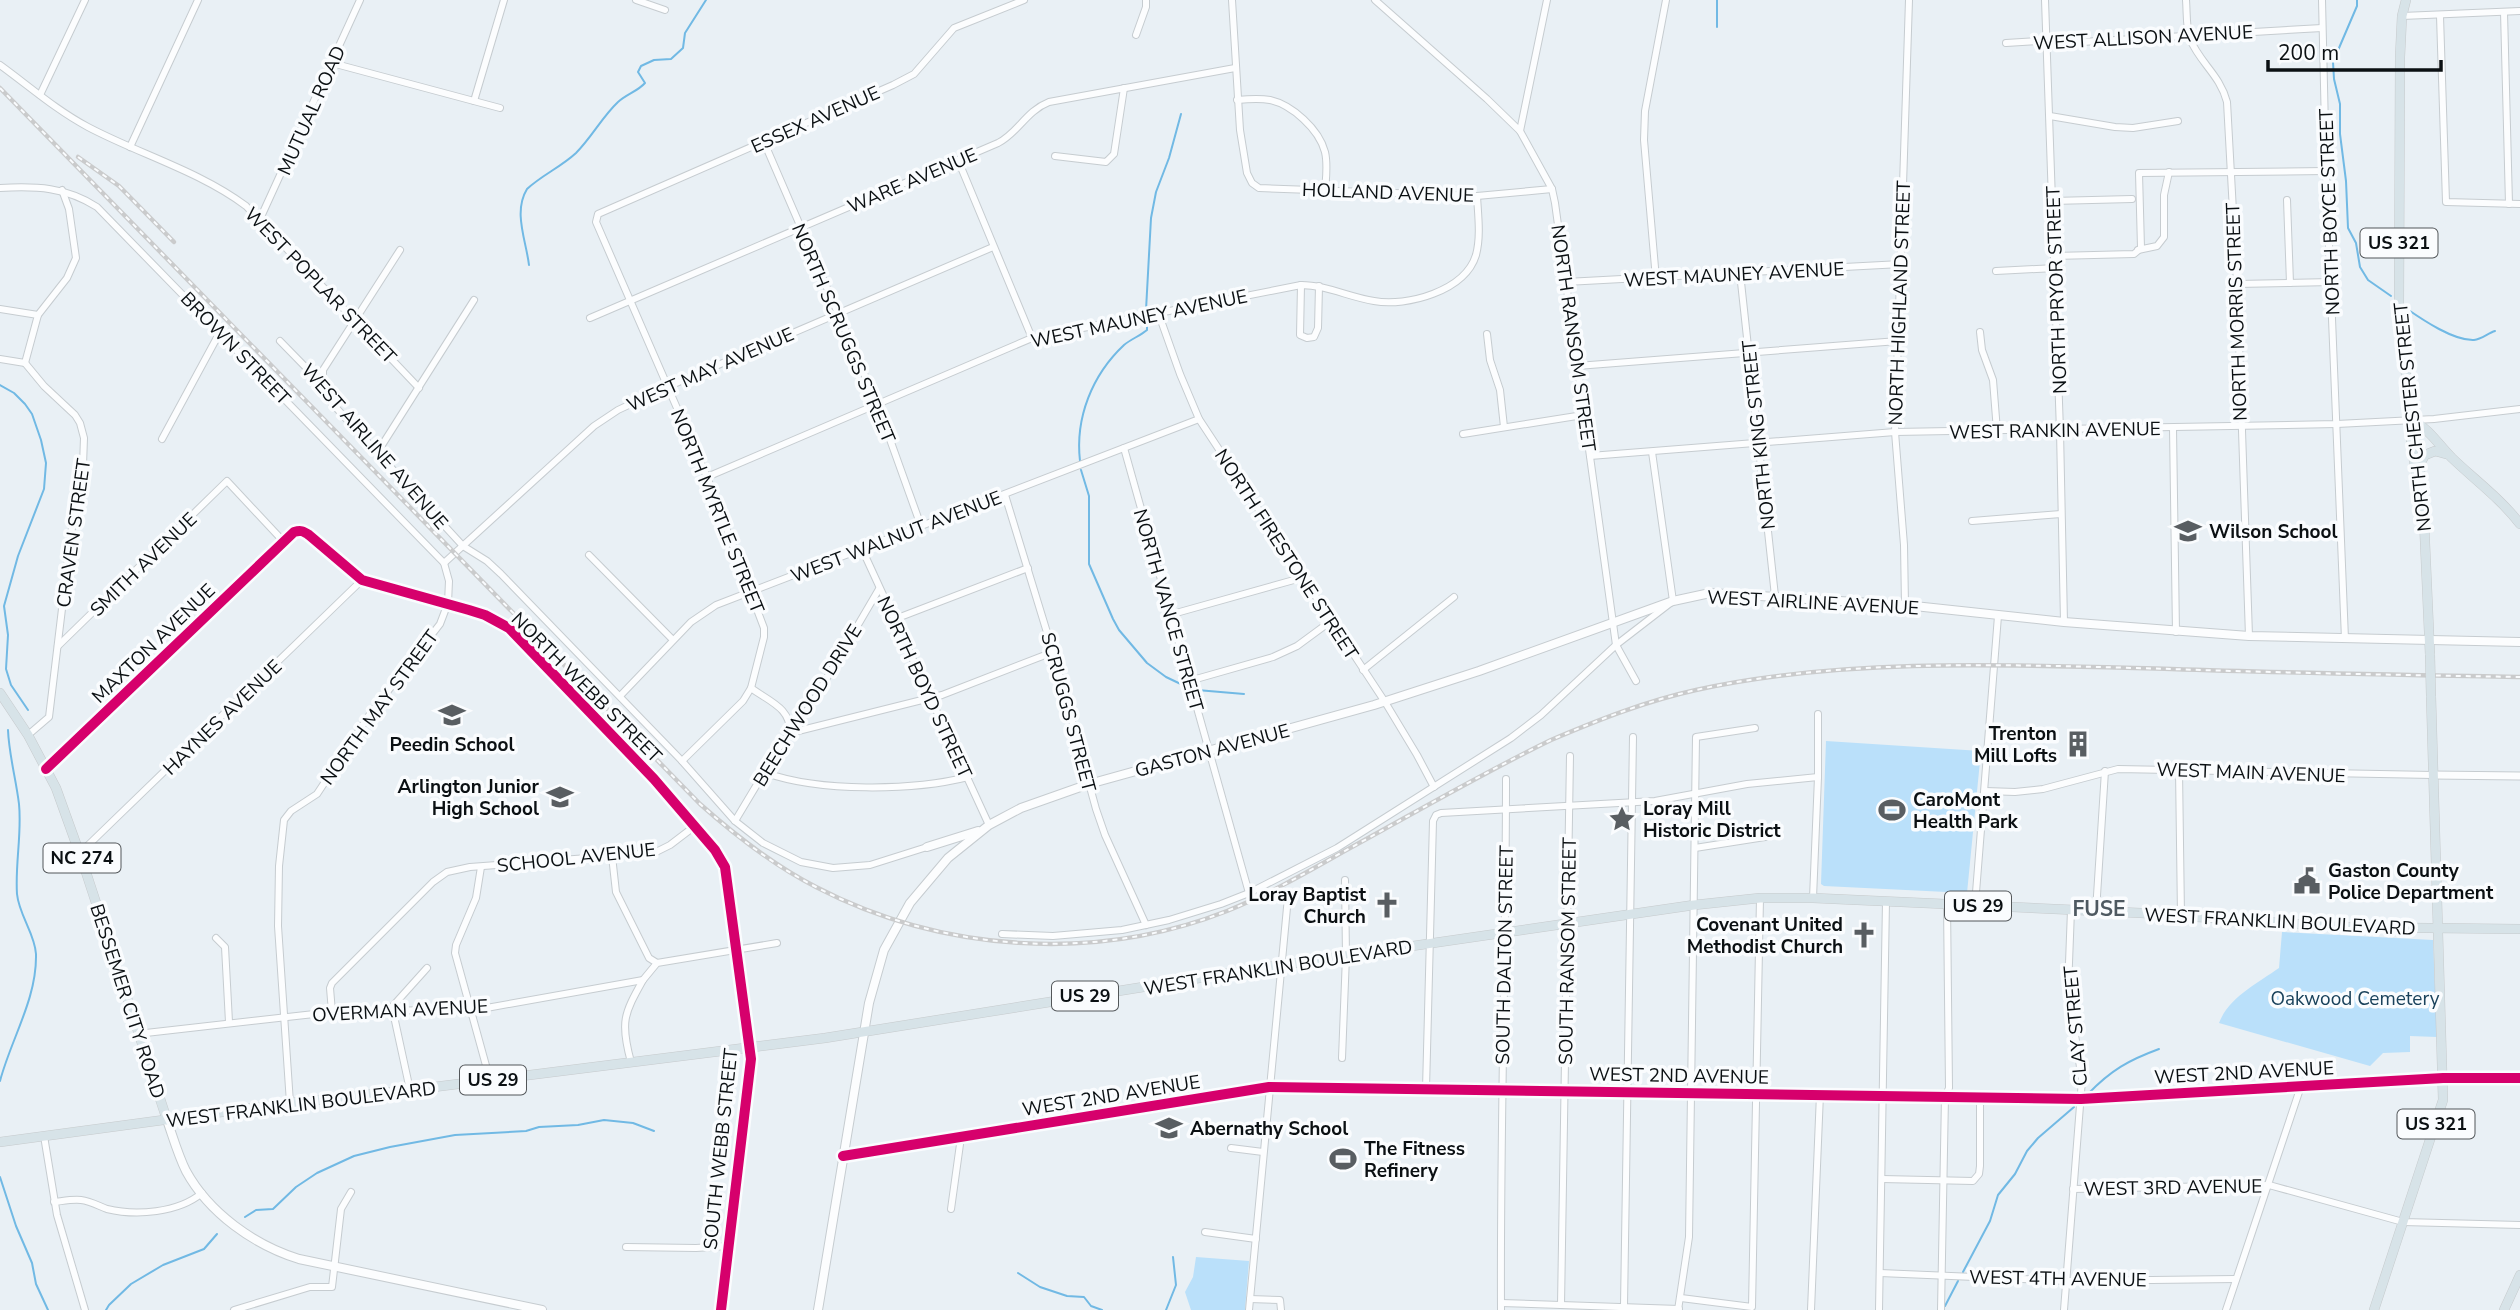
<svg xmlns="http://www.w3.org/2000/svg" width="2520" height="1310" viewBox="0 0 2520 1310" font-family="'Nunito Sans',sans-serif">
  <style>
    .green { fill: #bae0fa }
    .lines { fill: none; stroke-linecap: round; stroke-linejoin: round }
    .stream { stroke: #71b9e4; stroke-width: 2 }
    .minor-casing { stroke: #c6ccd0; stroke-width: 8 }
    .tertiary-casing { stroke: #c6ccd0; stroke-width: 9 }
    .secondary-casing { stroke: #c6ccd0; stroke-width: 10 }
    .primary-casing { stroke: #c6cacc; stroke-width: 10 }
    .minor { stroke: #fcfdfe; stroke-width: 6 }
    .tertiary { stroke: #fcfdfe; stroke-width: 7 }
    .secondary { stroke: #fcfdfe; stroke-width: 8 }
    .primary { stroke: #d7e3e8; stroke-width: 9 }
    .rail-casing { stroke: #cacbcc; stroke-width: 4.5 }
    .rail { stroke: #fafcfe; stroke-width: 2; stroke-dasharray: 5; stroke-linecap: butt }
    .primary-bridge-casing { stroke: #c6cacc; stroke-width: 10; stroke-linecap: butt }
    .primary-bridge { stroke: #d7e3e8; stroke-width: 9 }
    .cycleway-casing { stroke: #fafcfe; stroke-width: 15 }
    .cycleway { stroke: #d6006c; stroke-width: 10 }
    .labels { text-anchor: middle; stroke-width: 7; stroke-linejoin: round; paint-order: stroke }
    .shield { fill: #fafcfe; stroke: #53575a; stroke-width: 2 }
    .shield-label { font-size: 18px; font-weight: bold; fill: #0b1013 }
    .street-label { font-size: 19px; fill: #0b1013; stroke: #fafcfe }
    .poi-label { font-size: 19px; font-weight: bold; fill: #0b1013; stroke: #fafcfe; text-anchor: start }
    .park-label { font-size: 19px; fill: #1a425b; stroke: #fafcfe }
    .neighbourhood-label { font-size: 21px; font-weight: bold; fill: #4e5961; stroke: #fafcfe }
  </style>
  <rect width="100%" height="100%" fill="#e9f0f5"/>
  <g class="green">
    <polygon points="1826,741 1981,751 1967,893 1824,886 1821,884"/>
    <path d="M2282,932l151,8 4,97 -27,-1v16l-27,1 -13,13 -151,-43c10,-26 39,-40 60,-55z"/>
    <polygon points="1196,1257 1249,1261 1245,1310 1191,1310 1185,1292 1193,1277"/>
  </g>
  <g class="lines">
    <g class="stream">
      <polyline points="2357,0 2357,6 2333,62 2334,79 2340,104 2340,134 2346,181 2348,228 2356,243 2360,267 2368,280 2391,296"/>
      <polyline points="1717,27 1717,0"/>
      <path d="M529,265c-3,-25 -16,-53 -2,-76 15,-14 34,-22 49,-36 16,-16 26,-36 42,-51 9,-8 20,-11 27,-19l-7,-11 3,-6 13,-6 17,-1 12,-11 2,-15 21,-33"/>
      <path d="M2407,309c16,11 47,32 67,31 8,-1 14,-7 21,-9"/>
      <polyline points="1146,310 1151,218 1156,192 1169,158 1181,114"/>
      <polyline points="0,385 14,393 25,404 32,414 41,440 46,463 44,489 18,556 4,606 8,635 6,669 11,685 28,710"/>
      <path d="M1080,461c-5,-43 12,-86 44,-116 7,-6 16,-9 23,-15v-12"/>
      <polyline points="1081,470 1089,496 1089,564 1113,619 1119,630 1147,663 1166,677 1187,687"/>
      <polyline points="1197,690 1244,694"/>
      <path d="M0,1081c11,-42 37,-82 36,-127 -1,-20 -17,-39 -19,-60 -2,-31 5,-60 2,-90 -3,-25 -10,-49 -11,-74"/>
      <path d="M2088,1094c23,-24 41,-34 71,-45"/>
      <polyline points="0,1177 16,1226 32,1263 36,1284 48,1310"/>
      <polyline points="245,1217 256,1210 273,1209 296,1187 317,1173 354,1156 390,1147 455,1135 526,1131 539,1127 578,1125 604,1120 633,1123 654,1131"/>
      <polyline points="1963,1272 1990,1221 1998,1195 2015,1174 2027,1151 2038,1138 2074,1107"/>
      <polyline points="1018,1273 1040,1287 1067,1296 1084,1297 1091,1306 1102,1310"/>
      <polyline points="1945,1306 1958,1281"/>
      <polyline points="106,1310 109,1305 131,1284 163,1265 204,1249 217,1234"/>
      <polyline points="1166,1310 1176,1285 1173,1257"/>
    </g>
    <g class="minor-casing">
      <g id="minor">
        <polyline points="636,0 665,10"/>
        <polyline points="1232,0 1240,130 1247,173 1252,183 1259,188 1477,196 1552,189"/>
        <polyline points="1375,0 1487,99 1520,131"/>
        <polyline points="1547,0 1520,131 1552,189 1555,203 1616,645 1636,681"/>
        <polyline points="2045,0 2060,431 2064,622"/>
        <path d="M2186,0c1,12 0,28 4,39 10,24 30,36 37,63l10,182 12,352"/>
        <polyline points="2322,0 2326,171 2345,639"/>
        <polyline points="2504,12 2509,204"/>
        <polyline points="2402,16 2520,11"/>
        <polyline points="2440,16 2446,202 2520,204"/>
        <polyline points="1136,35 1146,7 1146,0"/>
        <polyline points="2006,43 2039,41 2047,44 2322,28"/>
        <polyline points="332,63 500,108"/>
        <path d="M0,65c29,21 56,45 88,62 51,27 111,44 158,79l173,182"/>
        <polyline points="40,95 85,0"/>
        <path d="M1237,100c11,-1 22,-2 33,0 22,5 49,29 55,52 3,13 1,26 0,39"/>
        <polyline points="474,101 504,0"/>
        <polyline points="2050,116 2115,127 2133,128 2178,121"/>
        <polyline points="764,142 878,406 921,526"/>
        <polyline points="130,147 198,0"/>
        <polyline points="1055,156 1106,162 1114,154 1124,88"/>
        <polyline points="958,160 1032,338"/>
        <path d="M0,188c36,-2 66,-1 97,19l347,356 5,18 -1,22 -8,21 -70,90 -53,80 -26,17 -7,9 -5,46 -1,60 12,177"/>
        <polyline points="2287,200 2290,283"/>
        <polyline points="2052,201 2132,199"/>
        <polyline points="260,219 360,0"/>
        <polyline points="400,250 323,370 323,383 329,400 463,546 487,561 501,574 682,761 735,821 763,843 801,862 833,868 870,865 927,847"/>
        <polyline points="2138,250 2157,246 2164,237 2164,195 2169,172"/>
        <polyline points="2054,256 2134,254 2141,248 2139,173 2326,171"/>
        <polyline points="1996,271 2055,268"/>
        <polyline points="1740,273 1775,596"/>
        <polyline points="1656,279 1644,140 1645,111 1666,0"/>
        <polyline points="1566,282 1901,264"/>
        <polyline points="2237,284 2332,282"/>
        <polyline points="1301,285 1300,335 1307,338 1314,337 1318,328 1319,286"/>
        <polyline points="0,309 38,315"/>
        <polyline points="1158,312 1180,374 1199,419 1385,702 1417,755 1434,787"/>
        <path d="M590,318l408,-175c20,-10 28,-32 51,-41l186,-34"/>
        <polyline points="1980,332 1982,350 1993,380 1997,431"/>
        <polyline points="1487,334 1490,360 1500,390 1504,427"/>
        <polyline points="280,341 323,385"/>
        <polyline points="0,359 25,363"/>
        <polyline points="25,363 44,386 75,415 80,423 84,438 83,465 71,534 49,717 28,735"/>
        <polyline points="25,363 38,315 67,278 76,258 69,209 62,190"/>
        <polyline points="1577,366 1898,341"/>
        <polyline points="2173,428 2176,632"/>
        <polyline points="1463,434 1583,415"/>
        <polyline points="162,439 220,332"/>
        <polyline points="1124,448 1249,893"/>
        <polyline points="377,453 474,300"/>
        <polyline points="1590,456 1895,432 2337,424 2434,419 2520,409"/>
        <path d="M707,477l325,-139 269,-53c25,0 48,12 73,16 33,6 91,-10 102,-46 5,-19 2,-40 1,-59"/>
        <polyline points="1005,495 1053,652 1096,809 1105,835 1146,925"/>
        <polyline points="1972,521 2061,514"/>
        <polyline points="862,549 989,825"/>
        <polyline points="589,555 673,640"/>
        <polyline points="444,563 594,426 618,410 667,387 993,247"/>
        <polyline points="1905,605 1904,545 1895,432 1909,0"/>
        <polyline points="1169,615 1301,578"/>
        <polyline points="895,619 1028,568"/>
        <polyline points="58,646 227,481 284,542"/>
        <polyline points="1363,670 1454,597"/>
        <polyline points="1189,681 1273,657 1297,646 1331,621"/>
        <path d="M751,688c19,14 40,20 39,45l152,-38 111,-43"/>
        <polyline points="620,696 691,622 716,605 1199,419"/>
        <polyline points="682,761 743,701 751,688 764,637 764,628 707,477 596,222 598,214 893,85 914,74 954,28 1024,0"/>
        <path d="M46,769l248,-237c7,-2 9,-1 15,3l53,45 107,30 16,5 24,13 145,151 61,71 10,17 26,192 -30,251"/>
        <polyline points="2179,770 2181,916"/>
        <path d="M766,773c54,19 146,18 202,4"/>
        <polyline points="1985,791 2015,792 2043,789 2118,769 2433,775"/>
        <polyline points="735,821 780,746 811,705 879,589"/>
        <polyline points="1695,848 1765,837"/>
        <polyline points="80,853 362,580"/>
        <polyline points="612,856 616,892 649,958 657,963"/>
        <polyline points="481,867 476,898 456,945 455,953 490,1080"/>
        <polyline points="1813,898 1818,777 1818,714"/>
        <polyline points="1975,905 1998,616"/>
        <polyline points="2096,911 2105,771"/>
        <polyline points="1002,934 1053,936 1122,930 1169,920 1221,904 1249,893 1337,848 1511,738 1541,715 1616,645 1673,601 1652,452"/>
        <polyline points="216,938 225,947 229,1022"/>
        <polyline points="332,1012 330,988 332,983 433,882 447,872 470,867 654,853 670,845 695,826"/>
        <polyline points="137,1034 332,1012 481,1009 643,980 657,963 777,943"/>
        <polyline points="1342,1058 1346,956 1345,880"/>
        <path d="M631,1062c-11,-40 -7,-48 12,-82"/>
        <polyline points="1426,1089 1433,821 1436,815 1441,813 1655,801 1747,784 1818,777"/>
        <polyline points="410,1090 392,1007 427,968"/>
        <polyline points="44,1136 57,1215 85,1310"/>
        <polyline points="1231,1148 1263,1152"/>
        <polyline points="1882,1179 1973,1181 1979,1174 1980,1166 1980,1097"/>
        <polyline points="2073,1189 2269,1185 2403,1222 2520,1225"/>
        <path d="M54,1202c9,-1 19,-3 27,-2 9,1 18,6 26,9 29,7 71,4 95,-16"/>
        <polyline points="951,1209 961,1137"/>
        <polyline points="1205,1232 1256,1239"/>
        <polyline points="626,1247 696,1248 728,1246"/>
        <polyline points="1880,1273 2067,1281 2236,1279"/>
        <polyline points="1681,1298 1752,1307 1760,898"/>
        <polyline points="1250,1299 1280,1300 1281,1310"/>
        <polyline points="1501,1303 1679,1309"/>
        <polyline points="1561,1305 1570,756"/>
        <polyline points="1624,1306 1633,737"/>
        <polyline points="234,1310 310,1287 332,1287 341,1209 351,1192"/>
        <polyline points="1249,1310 1288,897"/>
        <path d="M1501,1310c-1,-177 5,-354 5,-531"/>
        <polyline points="1678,1310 1689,1237 1696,737 1755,728"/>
        <polyline points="1811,1310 1820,1094"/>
        <polyline points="1879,1310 1886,901"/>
        <polyline points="1941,1310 1945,1097 1949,1088 1947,904"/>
        <polyline points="2064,1310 2082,1080 2068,989 2071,910"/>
        <polyline points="2226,1310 2301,1086"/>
      </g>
    </g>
    <g class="tertiary-casing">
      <g id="tertiary">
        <polyline points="2433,775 2520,776"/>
        <polyline points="843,1156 1269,1087 2081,1099 2443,1078 2520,1078"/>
      </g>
    </g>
    <g class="secondary-casing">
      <g id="secondary">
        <polyline points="927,847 978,831"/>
        <path d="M167,1120c6,17 11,35 19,51 23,42 68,74 113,88l243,51"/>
        <polyline points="818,1310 869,1003 884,950 910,903 948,858 989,825 1021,808 1089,784 1374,705 1479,671 1673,601 1710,593 1905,605 2064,622 2249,636 2520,642"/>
      </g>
    </g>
    <g class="primary-casing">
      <g id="primary">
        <polyline points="2406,0 2402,16 2400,57 2399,305 2401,342 2413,420 2411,443 2424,520 2430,655"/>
        <path d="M2413,420c16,9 26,25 39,38 23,22 49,41 68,66"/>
        <polyline points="2420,473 2421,462 2425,455 2435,451 2446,454"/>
        <polyline points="0,693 28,735 56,788 83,863 167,1120"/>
        <polyline points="0,1142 290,1103 410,1090 825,1038 1268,967 1694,905 1760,898 1813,898 2141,913 2338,927 2520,929"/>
        <polyline points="2374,1310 2443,1100 2431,696"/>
        <polyline points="2504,1310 2520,1275"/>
      </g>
    </g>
    <use href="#minor" class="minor"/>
    <use href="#tertiary" class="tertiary"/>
    <use href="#secondary" class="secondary"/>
    <use href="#primary" class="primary"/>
    <g class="rail-casing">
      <g id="rail">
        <path d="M0,88l700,716c36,32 73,61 116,83 125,65 279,76 411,24 40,-16 77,-37 114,-58 70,-38 138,-78 210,-113 47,-20 95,-39 145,-50 149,-33 322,-25 475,-21 116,4 233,6 349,8"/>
        <polyline points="78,157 119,186 174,242"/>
      </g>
    </g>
    <use href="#rail" class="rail"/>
    <g class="primary-bridge-casing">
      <polyline id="primary-bridge" points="2430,655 2431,696"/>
    </g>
    <use href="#primary-bridge" class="primary-bridge"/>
    <g class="cycleway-casing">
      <g id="cycleway">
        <path d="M46,769l248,-237c7,-2 9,-1 15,3l53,45 107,30 16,5 24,13 145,151 61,71 10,17 26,192 -30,251"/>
        <polyline points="843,1156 1269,1087 2081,1099 2443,1078 2520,1078"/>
      </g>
    </g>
    <use href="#cycleway" class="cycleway"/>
  </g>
  <defs>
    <g id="school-bare" transform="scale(2.1)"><path d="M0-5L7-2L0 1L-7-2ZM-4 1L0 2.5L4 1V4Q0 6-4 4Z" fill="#595e62" stroke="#fafcfe" stroke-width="2.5" paint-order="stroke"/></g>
    <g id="building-bare" transform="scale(2.1)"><path d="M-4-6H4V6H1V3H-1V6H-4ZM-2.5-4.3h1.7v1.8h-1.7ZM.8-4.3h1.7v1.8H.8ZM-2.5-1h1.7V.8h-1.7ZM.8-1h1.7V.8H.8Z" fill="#595e62" stroke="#fafcfe" stroke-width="2.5" paint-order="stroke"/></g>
    <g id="stadium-bare" transform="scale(2.1)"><path d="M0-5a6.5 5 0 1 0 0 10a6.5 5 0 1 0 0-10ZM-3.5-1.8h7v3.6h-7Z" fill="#595e62" stroke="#fafcfe" stroke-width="2.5" paint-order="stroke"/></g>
    <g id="sight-bare" transform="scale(2.1)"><path d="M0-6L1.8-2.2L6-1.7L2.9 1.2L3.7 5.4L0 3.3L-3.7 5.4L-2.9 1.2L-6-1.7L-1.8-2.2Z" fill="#595e62" stroke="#fafcfe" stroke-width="2.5" paint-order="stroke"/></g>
    <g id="civic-bare" transform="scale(2.1)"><path d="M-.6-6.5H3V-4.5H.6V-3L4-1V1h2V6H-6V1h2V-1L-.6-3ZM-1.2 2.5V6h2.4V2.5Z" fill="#595e62" stroke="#fafcfe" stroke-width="2.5" paint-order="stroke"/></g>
    <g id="church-bare" transform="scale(2.1)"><path d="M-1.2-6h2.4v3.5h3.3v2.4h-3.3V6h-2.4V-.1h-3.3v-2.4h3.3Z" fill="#595e62" stroke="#fafcfe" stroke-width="2.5" paint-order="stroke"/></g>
  </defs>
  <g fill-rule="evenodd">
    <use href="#school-bare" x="2188" y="531"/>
    <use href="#school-bare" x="452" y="715"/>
    <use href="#building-bare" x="2078" y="744"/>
    <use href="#school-bare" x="560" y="797"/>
    <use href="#stadium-bare" x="1892" y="810"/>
    <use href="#sight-bare" x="1622" y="819"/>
    <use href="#civic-bare" x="2307" y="881"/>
    <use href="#church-bare" x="1387" y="905"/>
    <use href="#church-bare" x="1864" y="935"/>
    <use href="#school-bare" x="1169" y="1128"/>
    <use href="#stadium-bare" x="1343" y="1159"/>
  </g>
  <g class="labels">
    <g class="shield">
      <rect x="2360.5" y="228.5" width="77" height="29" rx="5"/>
      <rect x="43.5" y="843.5" width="77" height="29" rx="5"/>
      <rect x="1945" y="891.5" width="66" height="29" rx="5"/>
      <rect x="1052" y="981.5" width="66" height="29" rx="5"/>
      <rect x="460" y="1065.5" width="66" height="29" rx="5"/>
      <rect x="2397.5" y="1109.5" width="77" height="29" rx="5"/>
    </g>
    <g class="shield-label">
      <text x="2399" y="249">US 321</text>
      <text x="82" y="864">NC 274</text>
      <text x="1978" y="912">US 29</text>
      <text x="1085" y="1002">US 29</text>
      <text x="493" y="1086">US 29</text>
      <text x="2436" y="1130">US 321</text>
    </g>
    <g class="street-label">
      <text transform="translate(2143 37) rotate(-3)" y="7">WEST ALLISON AVENUE</text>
      <text transform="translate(311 110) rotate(-66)" y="7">MUTUAL ROAD</text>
      <text transform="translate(815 119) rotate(-24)" y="7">ESSEX AVENUE</text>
      <text transform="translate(912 180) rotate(-23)" y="7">WARE AVENUE</text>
      <text transform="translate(1388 192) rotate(2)" y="7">HOLLAND AVENUE</text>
      <text transform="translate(2329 212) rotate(-92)" y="7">NORTH BOYCE STREET</text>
      <text transform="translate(1734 274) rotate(-3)" y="7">WEST MAUNEY AVENUE</text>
      <text transform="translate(321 285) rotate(46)" y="7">WEST POPLAR STREET</text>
      <text transform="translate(2056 290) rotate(-92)" y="7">NORTH PRYOR STREET</text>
      <text transform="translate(1899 303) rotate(-88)" y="7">NORTH HIGHLAND STREET</text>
      <text transform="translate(2236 312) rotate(-92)" y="7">NORTH MORRIS STREET</text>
      <text transform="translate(1139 318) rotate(-12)" y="7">WEST MAUNEY AVENUE</text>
      <text transform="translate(844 333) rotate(67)" y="7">NORTH SCRUGGS STREET</text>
      <text transform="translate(1574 338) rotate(82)" y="7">NORTH RANSOM STREET</text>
      <text transform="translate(236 348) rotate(46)" y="7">BROWN STREET</text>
      <text transform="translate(710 369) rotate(-24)" y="7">WEST MAY AVENUE</text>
      <text transform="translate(2412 417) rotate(-96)" y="7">NORTH CHESTER STREET</text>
      <text transform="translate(2055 430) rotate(-1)" y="7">WEST RANKIN AVENUE</text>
      <text transform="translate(1758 435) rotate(-96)" y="7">NORTH KING STREET</text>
      <text transform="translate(375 446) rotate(49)" y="7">WEST AIRLINE AVENUE</text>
      <text transform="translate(718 511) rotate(68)" y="7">NORTH MYRTLE STREET</text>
      <text transform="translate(73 533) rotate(-82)" y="7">CRAVEN STREET</text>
      <text transform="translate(896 536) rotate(-21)" y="7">WEST WALNUT AVENUE</text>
      <text transform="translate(1287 554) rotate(57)" y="7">NORTH FIRESTONE STREET</text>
      <text transform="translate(143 564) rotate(-44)" y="7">SMITH AVENUE</text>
      <text transform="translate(1813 602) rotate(3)" y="7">WEST AIRLINE AVENUE</text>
      <text transform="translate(1169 610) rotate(74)" y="7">NORTH VANCE STREET</text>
      <text transform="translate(153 643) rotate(-44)" y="7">MAXTON AVENUE</text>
      <text transform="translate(587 687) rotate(45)" y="7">NORTH WEBB STREET</text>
      <text transform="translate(925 687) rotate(65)" y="7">NORTH BOYD STREET</text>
      <text transform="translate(807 705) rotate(-58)" y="7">BEECHWOOD DRIVE</text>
      <text transform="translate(379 707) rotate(-54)" y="7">NORTH MAY STREET</text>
      <text transform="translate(1069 712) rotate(75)" y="7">SCRUGGS STREET</text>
      <text transform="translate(222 717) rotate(-44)" y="7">HAYNES AVENUE</text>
      <text transform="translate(1212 750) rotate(-15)" y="7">GASTON AVENUE</text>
      <text transform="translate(2251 772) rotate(2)" y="7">WEST MAIN AVENUE</text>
      <text transform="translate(576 857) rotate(-6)" y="7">SCHOOL AVENUE</text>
      <text transform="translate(2280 921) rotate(3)" y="7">WEST FRANKLIN BOULEVARD</text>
      <text transform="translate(1567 951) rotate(-89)" y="7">SOUTH RANSOM STREET</text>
      <text transform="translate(1504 955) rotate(-89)" y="7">SOUTH DALTON STREET</text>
      <text transform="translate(1278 967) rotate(-9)" y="7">WEST FRANKLIN BOULEVARD</text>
      <text transform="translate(128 1001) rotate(72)" y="7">BESSEMER CITY ROAD</text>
      <text transform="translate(400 1010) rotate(-3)" y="7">OVERMAN AVENUE</text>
      <text transform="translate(2075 1026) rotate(-95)" y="7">CLAY STREET</text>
      <text transform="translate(2244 1072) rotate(-3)" y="7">WEST 2ND AVENUE</text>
      <text transform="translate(1679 1075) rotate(1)" y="7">WEST 2ND AVENUE</text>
      <text transform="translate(1111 1095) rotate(-9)" y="7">WEST 2ND AVENUE</text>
      <text transform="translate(301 1104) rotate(-7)" y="7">WEST FRANKLIN BOULEVARD</text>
      <text transform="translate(720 1149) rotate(-84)" y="7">SOUTH WEBB STREET</text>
      <text transform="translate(2173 1187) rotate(-1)" y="7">WEST 3RD AVENUE</text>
      <text transform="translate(2058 1278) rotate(1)" y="7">WEST 4TH AVENUE</text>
    </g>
    <g class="poi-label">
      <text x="2209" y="538">Wilson School</text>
      <text x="2057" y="740" text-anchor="end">Trenton<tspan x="2057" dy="22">Mill Lofts</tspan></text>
      <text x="452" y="751" text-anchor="middle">Peedin School</text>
      <text x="539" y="793" text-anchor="end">Arlington Junior<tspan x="539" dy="22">High School</tspan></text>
      <text x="1913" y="806">CaroMont<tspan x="1913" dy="22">Health Park</tspan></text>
      <text x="1643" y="815">Loray Mill<tspan x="1643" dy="22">Historic District</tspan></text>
      <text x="2328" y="877">Gaston County<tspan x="2328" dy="22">Police Department</tspan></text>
      <text x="1366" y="901" text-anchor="end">Loray Baptist<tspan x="1366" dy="22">Church</tspan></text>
      <text x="1843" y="931" text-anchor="end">Covenant United<tspan x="1843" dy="22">Methodist Church</tspan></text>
      <text x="1190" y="1135">Abernathy School</text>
      <text x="1364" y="1155">The Fitness<tspan x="1364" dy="22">Refinery</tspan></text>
    </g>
    <g class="park-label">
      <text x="2355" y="1005">Oakwood Cemetery</text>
    </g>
    <g class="neighbourhood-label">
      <text x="2099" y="916">FUSE</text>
    </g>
  </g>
  <path d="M2268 60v10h173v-10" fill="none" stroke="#0b1013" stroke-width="3.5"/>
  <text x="2278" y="60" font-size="21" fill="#0b1013" stroke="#fafcfe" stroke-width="5" paint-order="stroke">200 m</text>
</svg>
